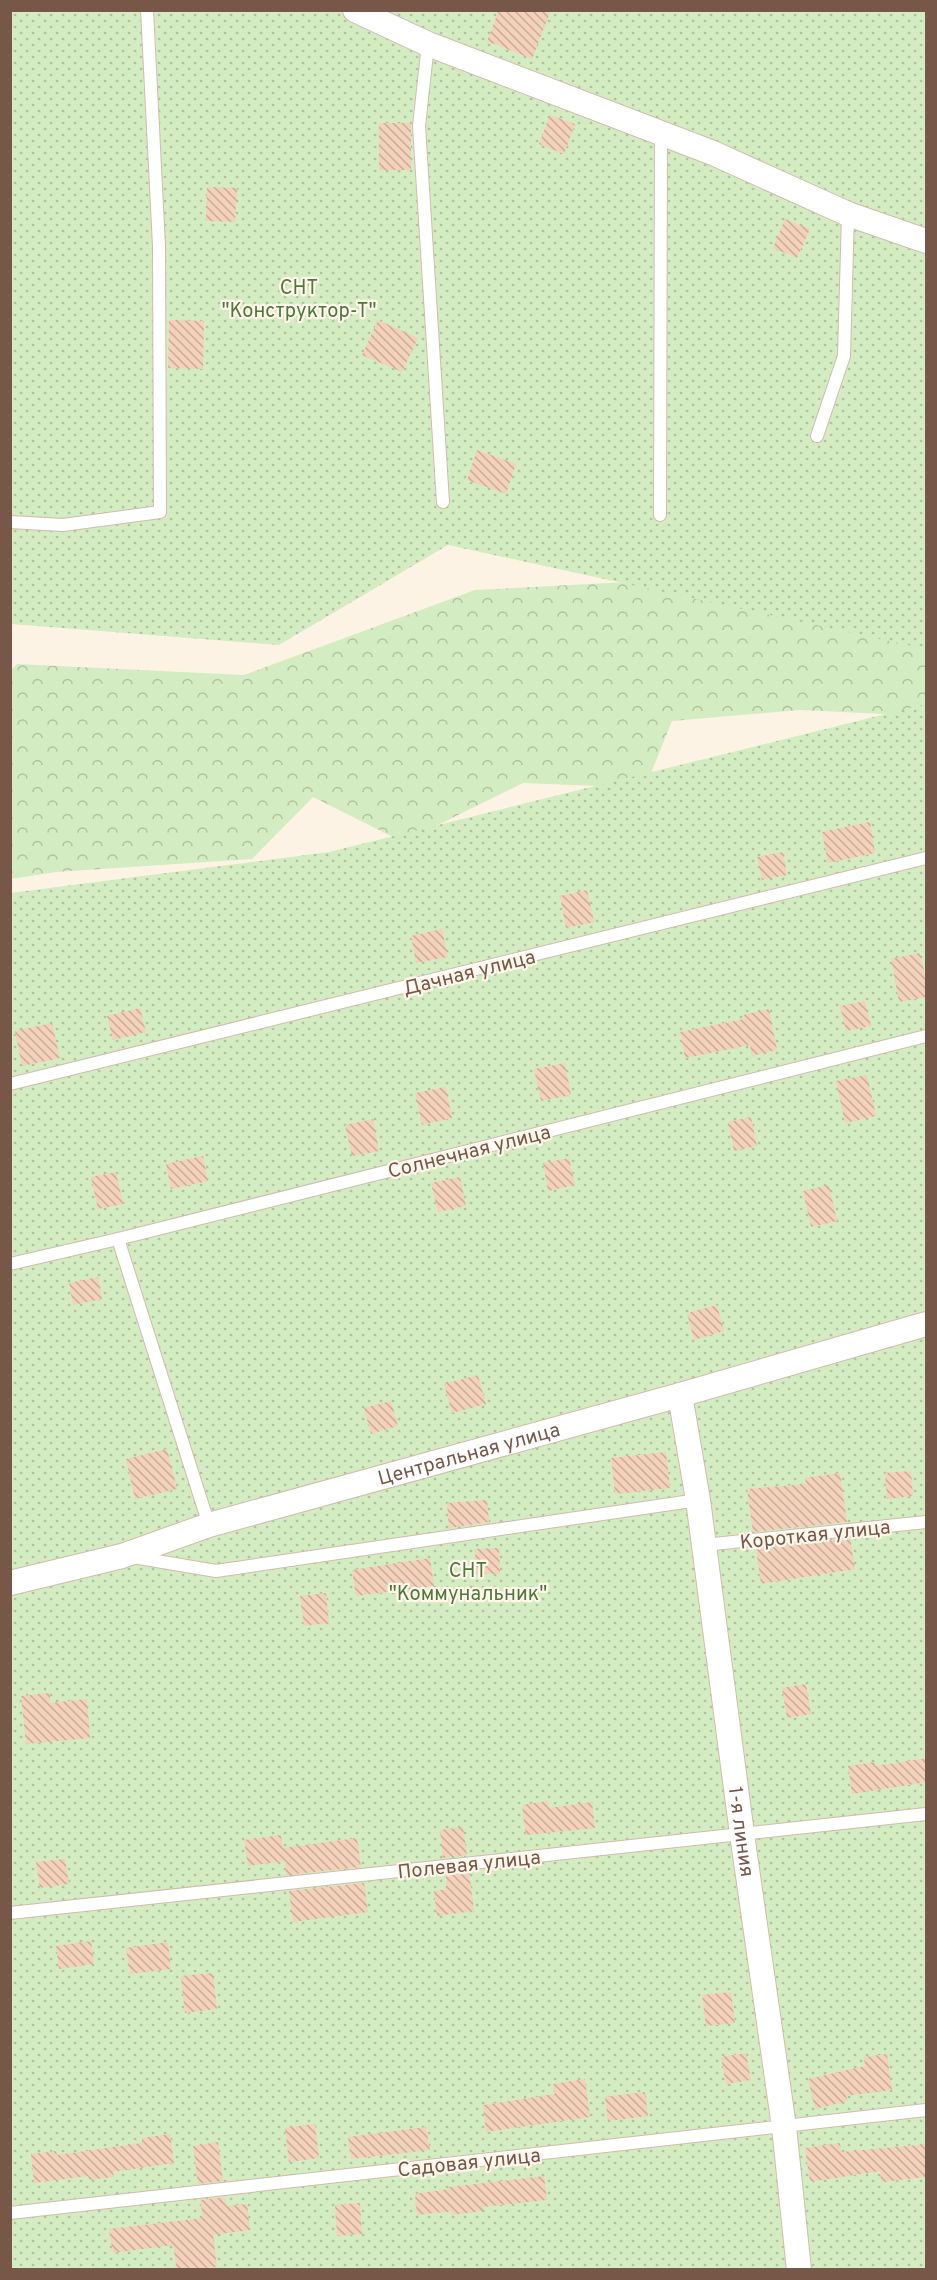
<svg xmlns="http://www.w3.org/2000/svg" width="937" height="2280" viewBox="0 0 937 2280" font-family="Overpass,sans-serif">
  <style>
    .forest { fill: url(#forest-crowns) }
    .park { fill: url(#park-dots) }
    .building { fill: url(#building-back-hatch) }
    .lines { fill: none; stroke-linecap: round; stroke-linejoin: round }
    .service-casing { stroke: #d1bcac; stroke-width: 14 }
    .minor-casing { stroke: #d1bcac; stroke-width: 26 }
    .service { stroke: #fff; stroke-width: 12 }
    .minor { stroke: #fff; stroke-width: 24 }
    .labels { text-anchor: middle; stroke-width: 4.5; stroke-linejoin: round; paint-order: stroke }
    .park-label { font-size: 20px; fill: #4f783d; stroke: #fff7ec }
    .street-label { font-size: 20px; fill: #775848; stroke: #fff7ec }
  </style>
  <defs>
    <pattern id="forest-crowns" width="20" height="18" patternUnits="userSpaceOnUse" patternTransform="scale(1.5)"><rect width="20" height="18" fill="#d4ecc2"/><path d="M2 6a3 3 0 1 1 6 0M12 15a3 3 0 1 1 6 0" fill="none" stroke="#b1c2a0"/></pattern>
    <pattern id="park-dots" width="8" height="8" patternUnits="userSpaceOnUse" patternTransform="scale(1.5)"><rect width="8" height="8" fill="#d4ecc2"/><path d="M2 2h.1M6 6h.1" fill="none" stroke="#b1c2a0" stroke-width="1.8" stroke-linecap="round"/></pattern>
    <pattern id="building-back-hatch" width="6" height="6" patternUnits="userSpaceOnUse" patternTransform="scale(1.5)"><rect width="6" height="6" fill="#f4d1bb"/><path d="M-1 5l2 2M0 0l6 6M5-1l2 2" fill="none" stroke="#caac9a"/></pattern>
  </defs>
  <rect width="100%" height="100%" fill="#fdf3e4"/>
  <polygon class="forest" points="926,572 926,716 800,710 672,721 645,788 523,783 403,842 313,797 252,859 56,872 11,879 10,671 17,664 244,675 475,590 667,580"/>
  <g class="park">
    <polygon points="10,11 926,11 926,649 448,545 279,645 11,624"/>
    <polygon points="926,704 926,2269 11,2269 10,893 329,852"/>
  </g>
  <g class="building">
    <polygon points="499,10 551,10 532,59 487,41"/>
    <polygon points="550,115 575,124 564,154 539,144"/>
    <rect x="379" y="123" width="32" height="47"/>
    <polygon points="207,187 237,188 235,222 206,221"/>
    <polygon points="785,219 810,229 797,258 773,248"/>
    <polygon points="169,320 204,321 203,369 168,368"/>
    <polygon points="378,320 418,338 402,372 362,355"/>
    <polygon points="477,450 516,464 506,494 467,480"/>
    <polygon points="870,822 875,853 828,863 822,832"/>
    <polygon points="783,852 787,875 762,880 757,857"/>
    <polygon points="587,890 594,922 566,928 560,896"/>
    <polygon points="442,929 448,957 416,963 411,936"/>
    <polygon points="920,953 927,984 927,997 899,1002 891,959"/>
    <polygon points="865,1001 871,1026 846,1031 840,1006"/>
    <polygon points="140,1008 146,1032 113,1040 107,1016"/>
    <polygon points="769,1009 777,1050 752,1056 750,1045 685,1058 680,1032 744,1019 743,1015"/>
    <polygon points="52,1023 60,1058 22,1066 15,1031"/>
    <polygon points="565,1063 571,1095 541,1101 534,1069"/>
    <polygon points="867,1075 876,1116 845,1123 836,1081"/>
    <polygon points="446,1087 452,1118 422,1125 415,1093"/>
    <polygon points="751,1117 757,1146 734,1151 728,1122"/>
    <polygon points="373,1119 379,1151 352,1156 345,1125"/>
    <polygon points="203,1156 208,1181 171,1189 166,1164"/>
    <polygon points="569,1158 575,1185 548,1191 543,1163"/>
    <polygon points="116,1172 123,1204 98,1209 91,1177"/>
    <polygon points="460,1177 466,1206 438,1212 431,1183"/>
    <polygon points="829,1185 837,1221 811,1227 803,1191"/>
    <polygon points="98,1277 102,1299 73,1305 69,1283"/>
    <polygon points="717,1305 724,1331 694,1340 687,1313"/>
    <polygon points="478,1375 486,1404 452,1413 444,1384"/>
    <polygon points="391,1401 398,1426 371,1434 364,1408"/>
    <polygon points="167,1449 177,1489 135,1499 126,1459"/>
    <polygon points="666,1452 670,1488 615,1494 611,1458"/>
    <polygon points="911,1471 913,1496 887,1499 885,1473"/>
    <polygon points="840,1473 847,1522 753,1532 747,1489 806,1484 805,1478"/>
    <polygon points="487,1500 489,1522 449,1528 447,1503"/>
    <polygon points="850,1538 855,1569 761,1584 756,1548"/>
    <polygon points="499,1548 500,1574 476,1574 475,1549"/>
    <polygon points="430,1558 434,1586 356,1596 352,1570"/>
    <polygon points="326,1593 329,1623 304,1626 300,1596"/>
    <polygon points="806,1684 811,1714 787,1718 782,1688"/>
    <polygon points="50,1693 50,1703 87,1699 90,1738 26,1744 21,1696"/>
    <polygon points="927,1758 927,1782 852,1794 848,1766 875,1762 875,1766"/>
    <polygon points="548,1801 549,1808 592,1802 595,1828 526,1835 522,1805"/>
    <polygon points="463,1827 467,1855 443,1858 440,1830"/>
    <polygon points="281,1835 283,1848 357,1838 361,1867 286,1875 285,1861 248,1866 244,1840"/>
    <polygon points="65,1859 69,1884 40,1888 36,1862"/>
    <polygon points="469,1872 474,1911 437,1916 434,1891 447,1889 446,1874"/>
    <polygon points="364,1883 368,1912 293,1922 289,1891"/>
    <polygon points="91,1941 94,1964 59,1969 56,1946"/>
    <polygon points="168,1942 171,1969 130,1974 126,1948"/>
    <polygon points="213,1973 217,2009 185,2013 181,1976"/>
    <polygon points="731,1992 735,2023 706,2026 702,1995"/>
    <polygon points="746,2053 751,2080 726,2084 721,2057"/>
    <polygon points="887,2054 892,2090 846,2096 848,2101 815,2109 808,2079 865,2066 864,2057"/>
    <polygon points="585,2079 590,2117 486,2132 483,2105 555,2094 553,2084"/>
    <polygon points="645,2092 648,2116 608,2121 605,2097"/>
    <polygon points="315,2124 319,2158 289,2162 285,2128"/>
    <polygon points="426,2127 430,2150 351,2159 348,2137"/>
    <polygon points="170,2134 174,2163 113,2172 114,2177 89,2180 88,2176 34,2183 31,2154 56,2151 57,2155 142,2143 142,2138"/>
    <polygon points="218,2142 223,2181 198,2184 193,2146"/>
    <polygon points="840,2143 841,2152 927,2144 927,2177 881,2182 880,2171 810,2182 805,2148"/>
    <polygon points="544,2176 547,2200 483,2207 483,2211 452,2215 452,2211 417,2215 415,2194 449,2189 449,2187"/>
    <polygon points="225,2197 226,2206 247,2204 250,2230 213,2235 217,2267 177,2270 173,2245 113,2253 109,2229 203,2218 200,2200"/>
    <polygon points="360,2203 362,2234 337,2236 335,2205"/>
  </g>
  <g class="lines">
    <g class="service-casing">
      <g id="service">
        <polyline points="428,44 419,126 443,502"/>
        <polyline points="817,436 844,356 848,214"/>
        <polyline points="660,515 661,132"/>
        <polyline points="10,522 63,525 160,512 159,246 147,10"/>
        <polyline points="10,1084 926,858"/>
        <polyline points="118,1239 209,1525"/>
        <polyline points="10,1264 118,1239 926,1036"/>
        <polyline points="704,1545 926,1522"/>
        <polyline points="133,1557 216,1571 698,1500"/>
        <polyline points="10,1913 926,1814"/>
        <polyline points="10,2213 926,2110"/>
      </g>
    </g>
    <g class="minor-casing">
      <g id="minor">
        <polyline points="355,10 428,44 713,153 848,214 926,241"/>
        <path id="s1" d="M680,1395l18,105 44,334 42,293 15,143"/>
        <path id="s2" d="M10,1583l112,-27 87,-31 471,-130 246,-71"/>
      </g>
    </g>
    <use href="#service" class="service"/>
    <use href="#minor" class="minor"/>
  </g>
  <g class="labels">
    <g class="park-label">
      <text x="299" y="294">СНТ<tspan x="299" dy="23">"Конструктор-Т"</tspan></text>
      <text x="468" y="1577">СНТ<tspan x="468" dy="23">"Коммунальник"</tspan></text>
    </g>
    <g class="street-label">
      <text transform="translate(469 972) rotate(-14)" y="7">Дачная улица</text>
      <text transform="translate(469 1151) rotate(-14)" y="7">Солнечная улица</text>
      <text dy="7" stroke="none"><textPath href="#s2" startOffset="477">Центральная улица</textPath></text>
      <text transform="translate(815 1534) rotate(-6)" y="7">Короткая улица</text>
      <text dy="7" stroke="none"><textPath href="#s1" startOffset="441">1-я линия</textPath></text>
      <text transform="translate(469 1864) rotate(-6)" y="7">Полевая улица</text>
      <text transform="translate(469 2162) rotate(-6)" y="7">Садовая улица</text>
    </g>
  </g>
  <rect width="937" height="2280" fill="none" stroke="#775848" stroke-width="24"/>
</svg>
